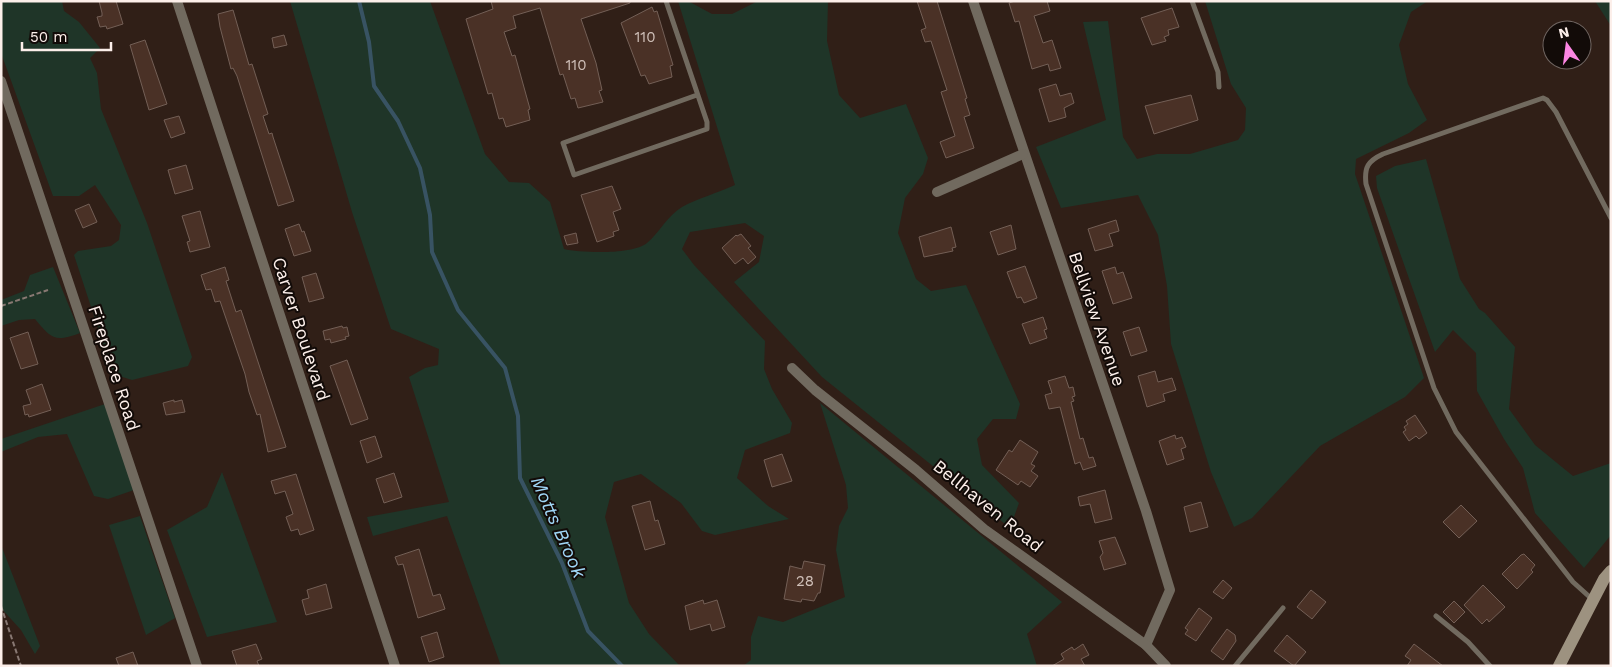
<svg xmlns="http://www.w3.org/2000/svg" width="1612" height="667" viewBox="0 0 1612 667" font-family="'Work Sans',sans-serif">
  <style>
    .green { fill: #1f3528 }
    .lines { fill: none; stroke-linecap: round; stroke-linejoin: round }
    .stream { stroke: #385363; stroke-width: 4 }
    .building { fill: #4a3126; stroke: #735f56 }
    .path { stroke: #887872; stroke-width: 2; stroke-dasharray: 5 2.5; stroke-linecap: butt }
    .service { stroke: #716a5f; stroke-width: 5 }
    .minor { stroke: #716a5f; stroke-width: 10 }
    .secondary { stroke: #9d9280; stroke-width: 12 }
    .labels { text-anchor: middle; stroke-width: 4; stroke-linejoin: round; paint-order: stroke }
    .number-label { font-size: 15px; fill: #d0c0b9 }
    .street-label { font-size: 18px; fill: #fcefea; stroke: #120b08 }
    .water-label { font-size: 19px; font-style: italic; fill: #9fd5f5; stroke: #120b08 }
  </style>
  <rect width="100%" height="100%" fill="#301f17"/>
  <g class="green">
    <polygon points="1,1 62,1 64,11 79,22 100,48 90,58 97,73 101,109 147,223 192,357 188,366 132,380 113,374 74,255 78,251 111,246 119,240 121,225 95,185 79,196 53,196 1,53"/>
    <path d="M290,1h140l55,153 24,28 20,1 21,19 14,47c17,4 69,6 83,-6 13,-11 20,-27 35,-36 16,-9 36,-14 53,-22l-57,-184h10l24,13h20l26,-13h70l-1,40 12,54 21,23 46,-14 22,54 -5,16 -18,24 -7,35 18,46 15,12 35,-6 54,119 -4,15h-23l-16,20 5,26 37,38 -9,25 -188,-151 -88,-95 25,-20 5,-26 -19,-13 -55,9 -8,17 12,16 71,76 -1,28 8,20 20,34 -2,10 -45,17 -8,28 31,28 21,13 -74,16 -13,-4 -21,-28 -40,-29 -27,8 -9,35 24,86 20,31 31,32h-179l-54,-150 -74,20 -6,-19 82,-15 -40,-125 16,-9 13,-3 1,-16 -48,-20 -39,-117z"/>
    <polygon points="1205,1 1428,1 1411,12 1399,45 1408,84 1427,120 1409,133 1356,159 1355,174 1424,378 1405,397 1320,446 1252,518 1234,527 1211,472 1171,344 1167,286 1158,235 1138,195 1061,208 1036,147 1106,120 1083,22 1108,21 1123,137 1137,159 1157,154 1190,154 1238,140 1245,130 1246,108 1231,84"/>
    <polygon points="1595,1 1611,1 1611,26"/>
    <polygon points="1426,159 1460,279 1479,309 1485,313 1515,347 1509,409 1535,445 1573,476 1611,463 1611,535 1584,568 1535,513 1523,468 1504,439 1477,391 1476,353 1453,330 1435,352 1377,188 1376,176 1395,166"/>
    <path d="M53,267l27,66c-26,10 -29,5 -45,-14l-16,1 -18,6v-26l23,-9 6,-16z"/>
    <polygon points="820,403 1062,602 1027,634 1037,666 743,666 751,660 751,637 758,616 783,622 845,597 836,550 839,526 848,508 846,485"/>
    <polygon points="105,404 134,490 108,499 94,496 67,434 38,437 1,452 1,439"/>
    <polygon points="222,472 277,622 207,637 167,530 207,507"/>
    <polygon points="140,516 175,618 146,635 109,525"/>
    <polygon points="1,545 40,646 35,654 21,630 1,608"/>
  </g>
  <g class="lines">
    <polyline class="stream" points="359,1 369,42 374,86 398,121 420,168 430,215 432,252 458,310 505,368 518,416 520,478 562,563 588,631 622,666"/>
  </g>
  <g class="building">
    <polygon points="99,1 116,1 123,24 107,29 106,26 100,27 97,17 102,16 102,13"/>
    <polygon points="491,1 630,1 630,3 581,19 596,63 602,90 599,91 603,102 578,108 575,98 571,99 563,74 560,75 540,8 513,16 516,28 504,32 512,56 515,55 530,109 528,110 530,120 506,127 503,118 499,119 492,93 488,94 466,19 493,9"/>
    <polygon points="917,1 937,1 967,98 965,99 970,115 964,117 974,148 946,158 940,142 955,136 941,92 947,90 931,41 925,42 921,30 926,28"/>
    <polygon points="1015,1 1047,1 1050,11 1034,16 1043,43 1052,40 1061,68 1050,71 1048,64 1032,69 1019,21 1015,22 1009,3"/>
    <polygon points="652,7 654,12 657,11 673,65 670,66 672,77 649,84 645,75 641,76 621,23"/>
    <polygon points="1172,8 1179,27 1168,30 1169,35 1164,37 1166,41 1152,45 1141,18"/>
    <polygon points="233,10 249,65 252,64 268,114 263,116 269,134 272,133 273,137 294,201 278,206 237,76 233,68 231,69 220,27 218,14"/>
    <polygon points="284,35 287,45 274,48 272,38"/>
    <polygon points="145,40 167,104 149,110 130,45"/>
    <polygon points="1056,84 1060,96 1071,93 1074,103 1064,108 1066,117 1049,122 1039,89"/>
    <polygon points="1191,95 1198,120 1154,134 1145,106"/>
    <polygon points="179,116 185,133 171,138 164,120"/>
    <polygon points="186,165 193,189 175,194 168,170"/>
    <polygon points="612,186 621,209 613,212 619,230 613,232 614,236 597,242 581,195"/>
    <polygon points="89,204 97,222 83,228 75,210"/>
    <polygon points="200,211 210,247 190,252 187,242 190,241 182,216"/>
    <polygon points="1116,220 1119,231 1109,234 1113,246 1095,251 1088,229"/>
    <polygon points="299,224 302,232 304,231 311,251 294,256 285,229"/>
    <polygon points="1011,225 1016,249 998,255 990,232"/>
    <polygon points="951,227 956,247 952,248 953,251 924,257 919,237"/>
    <polygon points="576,233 578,243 567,245 564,236"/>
    <polygon points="741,234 751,246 748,248 756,257 748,264 743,258 735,264 722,248 736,235 737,236"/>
    <polygon points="1025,266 1037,298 1024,303 1021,297 1017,298 1007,272"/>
    <polygon points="225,267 229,280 226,281 236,312 241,310 286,447 268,452 260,414 257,415 249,392 245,374 220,301 215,302 211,289 206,290 201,275"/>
    <polygon points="1115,267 1117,274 1123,272 1132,298 1113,304 1102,271"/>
    <polygon points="316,273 324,298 309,302 302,277"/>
    <polygon points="1043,317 1047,329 1044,330 1047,338 1030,344 1022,324"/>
    <polygon points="342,326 343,328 347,327 349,336 345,337 346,339 331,343 330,339 325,340 323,331"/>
    <polygon points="1139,327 1147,351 1131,356 1123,332"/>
    <polygon points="28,332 38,364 21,369 10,338"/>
    <polygon points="347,360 368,419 351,425 330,366"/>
    <polygon points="1155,371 1158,382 1172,378 1176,390 1163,394 1165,401 1147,407 1138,376"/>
    <polygon points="1065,376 1069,388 1073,387 1075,396 1072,397 1074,401 1071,402 1080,439 1083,438 1089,458 1093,457 1096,466 1083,470 1080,462 1075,464 1060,407 1049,409 1045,395 1052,393 1048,381"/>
    <polygon points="42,384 51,410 29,417 28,414 25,415 23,406 31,404 26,390"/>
    <polygon points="174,400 174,402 182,400 185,412 166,415 163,403"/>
    <polygon points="1415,415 1427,433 1419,439 1416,436 1409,441 1403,432 1406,430 1404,427 1408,424 1406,421"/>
    <polygon points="1175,435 1176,439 1182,437 1186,447 1181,449 1184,459 1167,465 1159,441"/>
    <polygon points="375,436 382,457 367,463 360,441"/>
    <polygon points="1020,440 1038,452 1031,464 1035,466 1031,471 1038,476 1030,487 1021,481 1018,485 996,470 1009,450 1012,452"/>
    <polygon points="782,454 792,481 772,487 764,460"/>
    <polygon points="394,473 402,497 384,503 376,479"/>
    <polygon points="296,474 314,530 300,535 298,529 291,531 286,517 293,514 285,491 275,494 271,481"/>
    <polygon points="1105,490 1112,519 1095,523 1090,504 1080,506 1078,497"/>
    <polygon points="650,501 655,521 658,520 665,544 645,550 632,506"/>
    <polygon points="1201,502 1208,527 1190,532 1184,507"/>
    <polygon points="1461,505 1477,521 1459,538 1443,522"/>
    <polygon points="1115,537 1126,564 1104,570 1100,557 1103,553 1099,541"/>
    <polygon points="419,549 433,596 440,594 445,609 418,618 403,564 398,565 395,557"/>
    <polygon points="1524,554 1535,565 1531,570 1533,572 1517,589 1502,574 1521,555"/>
    <polygon points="804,561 825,565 820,593 818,593 814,601 802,599 801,602 784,599 790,566 802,569"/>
    <polygon points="1223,580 1232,588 1223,599 1213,592"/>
    <polygon points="326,584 332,608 306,615 302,600 309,598 307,590"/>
    <polygon points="1483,585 1505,607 1489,622 1487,619 1482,624 1464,605"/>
    <polygon points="1311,590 1326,602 1312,619 1297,607"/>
    <polygon points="703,600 704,604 717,600 725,627 712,631 710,624 690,630 685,606"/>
    <polygon points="1454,601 1465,612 1454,623 1443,612"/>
    <polygon points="1199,608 1212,618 1196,641 1185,634 1188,630 1185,628"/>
    <polygon points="1227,629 1235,635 1236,641 1223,660 1211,651"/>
    <polygon points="437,632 444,657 429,662 421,637"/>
    <polygon points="1287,635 1306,652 1294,666 1274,651"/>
    <polygon points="256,644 262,659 257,661 259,666 237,666 232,651"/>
    <polygon points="1083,644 1089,655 1081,659 1085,666 1052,666 1064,659 1061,654 1072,647 1074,650"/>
    <polygon points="1414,644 1443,666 1407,666 1411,660 1405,656"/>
    <polygon points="133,652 138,666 119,666 116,658"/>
  </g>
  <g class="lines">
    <g class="path">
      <polyline points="1,306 48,290"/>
      <polyline points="1,606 21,666"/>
    </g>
    <g class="service">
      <polyline points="666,1 707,122 707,129 574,175 563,143 697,95"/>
      <polyline points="1192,1 1218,72 1219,87"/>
      <path d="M1593,600l-20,-18 -117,-150 -22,-44 -68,-204c-2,-17 2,-23 17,-30l160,-56 4,2 9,12 55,106"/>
      <polyline points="1436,616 1468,642 1490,666"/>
      <polyline points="1235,666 1283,608"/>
    </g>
    <g class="minor">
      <polyline points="177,1 395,666"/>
      <polyline points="973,1 1146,511 1170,590 1146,645"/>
      <polyline points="1,81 197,666"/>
      <polyline points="937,192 1023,154"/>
      <polyline points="792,368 815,390 916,470 984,529 1146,645 1166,666"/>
    </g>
    <polyline class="secondary" points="1559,666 1604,579 1611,571"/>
  </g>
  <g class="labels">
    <g class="number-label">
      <text x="645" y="42">110</text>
      <text x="576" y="70">110</text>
      <text x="805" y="586">28</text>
    </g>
    <g class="street-label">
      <text transform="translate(1097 319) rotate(71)" y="6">Bellview Avenue</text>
      <text transform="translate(301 329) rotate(72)" y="6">Carver Boulevard</text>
      <text transform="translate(114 368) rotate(72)" y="6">Fireplace Road</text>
      <text transform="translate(988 506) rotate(39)" y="6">Bellhaven Road</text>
    </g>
    <g class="water-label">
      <text transform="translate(559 527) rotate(66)" y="7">Motts Brook</text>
    </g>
  </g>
  <rect width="1612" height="667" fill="none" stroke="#fcefea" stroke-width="5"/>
  <g transform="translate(1567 45) rotate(346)"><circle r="24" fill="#120b08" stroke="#706662"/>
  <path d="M0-4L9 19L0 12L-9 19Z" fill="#fc86e3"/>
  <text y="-8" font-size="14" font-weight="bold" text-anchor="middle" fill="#fcefea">N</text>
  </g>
  <path d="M22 42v8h89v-8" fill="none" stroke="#fcefea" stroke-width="2.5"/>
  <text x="30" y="42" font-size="15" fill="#fcefea" stroke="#120b08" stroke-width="4" paint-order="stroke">50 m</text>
</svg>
